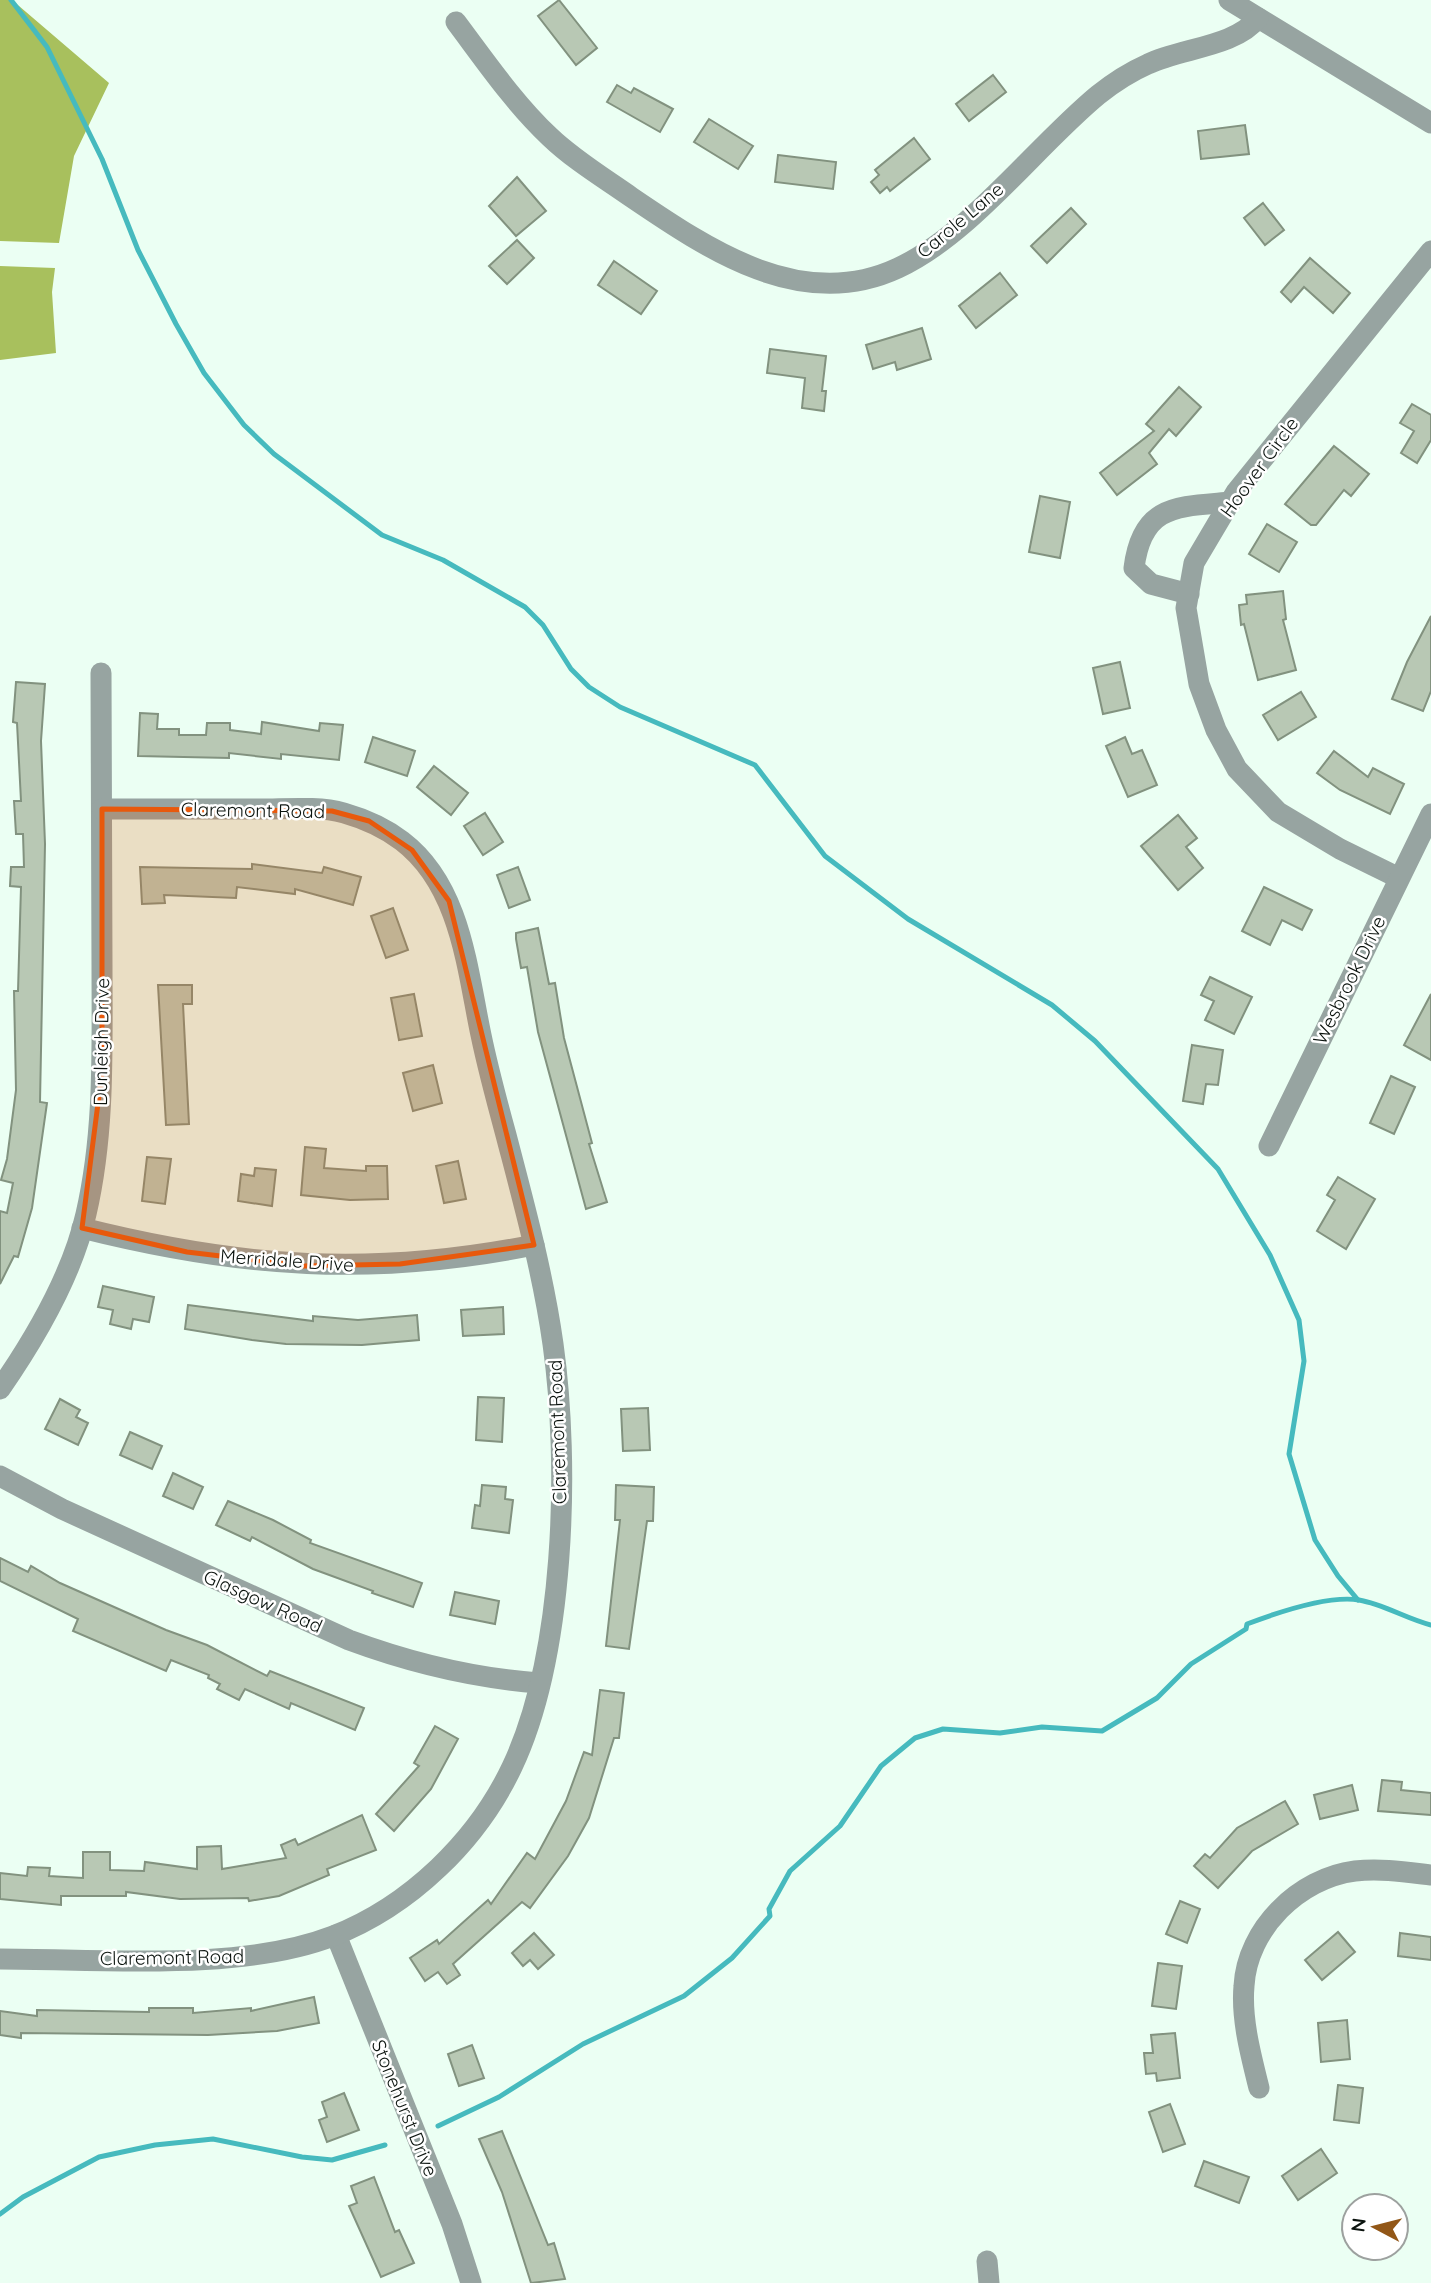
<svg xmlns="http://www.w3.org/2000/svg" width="1431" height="2283" viewBox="0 0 1431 2283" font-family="Quicksand,sans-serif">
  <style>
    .forest { fill: #a8c05d }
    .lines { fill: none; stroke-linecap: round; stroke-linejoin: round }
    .stream { stroke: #46babe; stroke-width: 5 }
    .building { fill: #b8c8b4; stroke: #82927f; stroke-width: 2 }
    .street { stroke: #97a4a1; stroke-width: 21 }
    .marked { fill: #e8590c; fill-opacity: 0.2; stroke: #e8590c; stroke-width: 5; stroke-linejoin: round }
    .labels { text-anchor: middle; stroke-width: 5; stroke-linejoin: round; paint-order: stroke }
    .street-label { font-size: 19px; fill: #0b130e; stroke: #fff }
  </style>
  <rect width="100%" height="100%" fill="#ebfff3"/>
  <g class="forest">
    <polygon points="0,0 12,0 109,83 74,156 59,243 0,241"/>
    <polygon points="0,266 55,268 52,292 56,353 0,360"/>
  </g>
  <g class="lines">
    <g class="stream">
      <polyline points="11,0 47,47 102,159 138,250 176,324 204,373 244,425 274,454 382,535 443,560 525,607 543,625 571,669 589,687 620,707 755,765 825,856 908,919 1052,1005 1095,1041 1218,1169 1270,1255 1299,1320 1304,1361 1289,1454 1315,1540 1338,1576 1358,1600"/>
      <path d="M438,2126l61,-29 84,-53 101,-48 48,-38 38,-42 -1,-7 21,-38 50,-45 41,-60 34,-28 28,-9 57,4 42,-6 60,4 55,-33 34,-34 55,-35 1,-5c29,-11 81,-29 112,-24 24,4 48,19 72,25"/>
      <polyline points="0,2214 23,2197 99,2157 155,2145 213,2139 302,2157 332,2160 385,2145"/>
    </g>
  </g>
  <g class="building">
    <polygon points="559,0 597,48 576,65 538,16"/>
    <polygon points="993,75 1006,92 969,121 956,104"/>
    <polygon points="617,85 631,93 634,88 673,109 660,132 607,102"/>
    <polygon points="709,119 753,146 738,169 694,142"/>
    <polygon points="1245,125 1249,154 1201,159 1198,131"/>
    <polygon points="914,138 930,159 890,191 887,187 880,193 871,182 879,175 875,170"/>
    <polygon points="778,155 836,162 833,189 775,182"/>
    <polygon points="517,177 546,211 516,236 489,206"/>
    <polygon points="1263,203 1284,230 1265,245 1244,218"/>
    <polygon points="1071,208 1086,224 1047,263 1031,246"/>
    <polygon points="517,240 534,258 507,284 489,266"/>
    <polygon points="1310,258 1350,293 1333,313 1304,287 1291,302 1281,292"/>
    <polygon points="614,261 657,291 641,314 598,285"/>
    <polygon points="1000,273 1017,295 976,328 959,306"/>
    <polygon points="922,328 931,359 897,370 895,362 873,369 866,345"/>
    <polygon points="770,349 826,356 822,391 826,391 824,411 802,408 805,378 767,373"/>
    <polygon points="1179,387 1201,407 1176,436 1169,429 1149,453 1157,464 1117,495 1100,473 1154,431 1146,424"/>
    <polygon points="1412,404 1431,415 1431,440 1417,463 1401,453 1414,431 1400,423"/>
    <polygon points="1334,446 1369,474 1351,496 1344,490 1316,525 1311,525 1285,504"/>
    <polygon points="1040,496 1070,502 1060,558 1029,552"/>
    <polygon points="1267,524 1297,542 1279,572 1249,554"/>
    <polygon points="1283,591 1286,619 1283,620 1296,670 1258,680 1244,624 1241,625 1239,605 1247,604 1246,595"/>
    <polygon points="1431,616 1431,691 1423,711 1392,699 1407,662"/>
    <polygon points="1120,662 1130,708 1103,714 1093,668"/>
    <polygon points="16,682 45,684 41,741 45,844 40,1102 47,1103 32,1208 18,1257 14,1256 0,1284 0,1211 7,1213 13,1183 1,1180 7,1159 16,1090 14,991 18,991 21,887 10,886 11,867 24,867 23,834 16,834 14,801 21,801 17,723 13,722"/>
    <polygon points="1301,692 1316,717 1278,740 1263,715"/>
    <polygon points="140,713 158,714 157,729 179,729 179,735 206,735 207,723 230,723 230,730 261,734 262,722 319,731 320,723 343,725 339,760 281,754 281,759 229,753 229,758 138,756"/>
    <polygon points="373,737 415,751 407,776 365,762"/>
    <polygon points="1125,737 1132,754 1142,750 1157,785 1128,797 1106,746"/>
    <polygon points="1334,751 1368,777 1373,768 1404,784 1390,814 1340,790 1317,773"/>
    <polygon points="434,766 468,793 451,815 417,787"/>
    <polygon points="485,813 503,842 483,855 464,826"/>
    <polygon points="1178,815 1197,838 1186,847 1203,868 1178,890 1141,846"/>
    <polygon points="252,864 322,873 324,867 361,877 353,905 295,889 295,894 237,887 236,898 164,895 165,903 142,904 140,867 252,869"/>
    <polygon points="518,867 530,900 509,908 497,875"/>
    <polygon points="1264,887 1312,910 1302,930 1282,920 1270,945 1242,931"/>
    <polygon points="393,908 408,950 386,958 371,916"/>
    <polygon points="538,928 549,984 555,983 564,1038 592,1143 589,1144 607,1202 586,1209 538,1032 527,967 521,968 516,939 516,933"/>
    <polygon points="1210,977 1252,997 1234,1034 1205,1020 1214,1001 1201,995"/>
    <polygon points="158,985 192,985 192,1004 183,1004 189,1124 166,1125"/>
    <polygon points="414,994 422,1036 399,1040 391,998"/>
    <polygon points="1431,994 1431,1060 1404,1045"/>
    <polygon points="1192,1045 1223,1050 1218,1085 1206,1084 1203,1104 1183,1101"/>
    <polygon points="433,1065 442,1103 413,1111 403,1073"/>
    <polygon points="1391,1076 1415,1087 1394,1134 1370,1123"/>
    <polygon points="305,1147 326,1149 324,1168 366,1171 366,1166 387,1166 388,1199 350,1200 301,1195"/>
    <polygon points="147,1157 171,1159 165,1204 142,1201"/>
    <polygon points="458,1161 466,1199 444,1203 436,1166"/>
    <polygon points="255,1168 276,1170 272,1206 238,1201 241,1174 254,1176"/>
    <polygon points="1338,1177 1375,1199 1346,1249 1317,1231 1335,1200 1327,1195"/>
    <polygon points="103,1286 154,1297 149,1322 133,1319 131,1329 110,1324 113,1310 98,1307"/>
    <polygon points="188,1305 313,1321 313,1316 358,1320 417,1315 419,1340 362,1345 286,1344 252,1340 185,1329"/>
    <polygon points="503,1307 504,1334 463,1336 461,1310"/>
    <polygon points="478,1397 504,1398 502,1442 476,1440"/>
    <polygon points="60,1399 80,1410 76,1417 88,1423 78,1445 45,1429"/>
    <polygon points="648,1408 650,1450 623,1451 621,1409"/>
    <polygon points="130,1432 162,1446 152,1469 120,1455"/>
    <polygon points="173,1473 203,1487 193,1509 163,1496"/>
    <polygon points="482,1485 506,1487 505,1499 513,1500 509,1533 472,1528 475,1505 480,1506"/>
    <polygon points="616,1485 654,1487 653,1521 647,1521 629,1649 606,1646 620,1520 615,1520"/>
    <polygon points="228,1501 273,1520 311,1540 310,1543 422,1583 413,1607 372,1593 373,1591 313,1569 252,1537 250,1541 216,1525"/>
    <polygon points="0,1558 28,1572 31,1566 60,1583 166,1630 207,1645 267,1676 270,1671 364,1708 355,1730 291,1703 289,1709 245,1689 239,1700 217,1689 220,1684 208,1678 209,1675 171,1660 166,1671 73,1631 78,1619 0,1581"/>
    <polygon points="455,1592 499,1601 495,1624 450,1615"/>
    <polygon points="600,1690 624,1693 619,1738 614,1738 589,1818 568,1856 530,1908 522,1902 453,1964 460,1975 447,1984 438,1972 425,1981 410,1958 437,1940 439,1944 488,1900 491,1904 527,1853 535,1859 566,1801 584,1752 592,1755"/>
    <polygon points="435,1726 458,1739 431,1789 394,1831 376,1814 419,1766 414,1763"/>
    <polygon points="1382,1780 1402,1782 1401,1790 1431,1793 1431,1815 1378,1811"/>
    <polygon points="1352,1785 1358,1810 1320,1819 1314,1795"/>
    <polygon points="1285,1801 1298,1824 1252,1851 1218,1888 1194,1866 1205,1854 1210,1858 1237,1828"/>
    <polygon points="362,1815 376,1850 327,1869 329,1875 279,1896 249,1901 248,1898 180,1899 126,1892 126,1896 61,1896 61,1905 0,1899 0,1873 27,1876 28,1867 50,1868 49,1876 83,1878 83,1852 110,1852 110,1870 144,1871 145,1862 197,1869 197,1847 221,1846 222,1869 286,1858 281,1845 295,1839 298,1845"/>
    <polygon points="1180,1901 1200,1909 1187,1943 1166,1934"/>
    <polygon points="1338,1932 1355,1952 1322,1980 1305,1960"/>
    <polygon points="534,1933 554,1955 538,1969 530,1960 523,1966 512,1953"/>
    <polygon points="1400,1933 1431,1937 1431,1960 1398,1956"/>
    <polygon points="1158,1963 1182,1966 1176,2009 1152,2006"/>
    <polygon points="314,1997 319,2023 277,2031 208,2035 21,2033 21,2038 0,2035 0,2011 37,2016 37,2010 149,2012 149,2008 193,2008 193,2013 251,2008 251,2011"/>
    <polygon points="1347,2020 1350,2059 1321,2062 1318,2023"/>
    <polygon points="1175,2033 1180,2078 1157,2081 1156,2073 1146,2074 1144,2053 1153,2053 1151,2035"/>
    <polygon points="472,2045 484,2078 459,2086 448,2054"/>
    <polygon points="1338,2085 1363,2088 1359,2123 1334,2120"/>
    <polygon points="344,2093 359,2130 327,2142 319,2120 327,2117 322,2102"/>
    <polygon points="1170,2104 1185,2144 1163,2152 1149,2112"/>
    <polygon points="502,2131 548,2245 554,2243 565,2279 531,2283 502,2192 479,2139"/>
    <polygon points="1321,2149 1337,2173 1298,2200 1282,2176"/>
    <polygon points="1204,2161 1249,2177 1239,2203 1195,2186"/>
    <polygon points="374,2177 395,2232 399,2230 414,2263 381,2277 349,2206 357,2203 351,2186"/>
  </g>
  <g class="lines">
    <g class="street">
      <polyline points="1229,0 1431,123"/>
      <path d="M456,22c30,40 58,81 94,115 24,23 54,41 81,60 78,53 171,116 267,71 73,-34 137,-121 200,-173 15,-12 32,-23 50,-31 33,-16 87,-17 110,-46"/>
      <path d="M1189,594l-38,-10 -17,-16c8,-64 43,-61 97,-66"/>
      <polyline points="1399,878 1340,849 1278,812 1237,769 1216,730 1199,684 1186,608 1194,563 1236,492 1431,251"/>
      <polyline points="1269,1146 1431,814"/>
      <path d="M82,1228c159,40 291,49 452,17"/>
      <path d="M0,1389c36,-52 72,-113 86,-175 19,-82 16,-166 16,-249 0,-97 -1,-194 -1,-292"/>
      <path d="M0,1476l62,33 287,131c62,23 124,38 190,43"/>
      <polyline points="336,1935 452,2224 471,2283"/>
      <path d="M0,1959c101,0 240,13 333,-23 77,-30 144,-95 179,-169 53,-112 58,-302 41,-423 -10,-71 -29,-140 -47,-209 -9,-33 -18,-66 -25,-100 -14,-66 -20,-149 -79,-194 -17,-13 -37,-22 -58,-28 -26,-7 -57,-4 -84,-4 -53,0 -106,0 -158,0"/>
      <path d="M1259,2088c-8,-32 -18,-69 -15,-102 3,-57 55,-108 111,-115 25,-3 51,1 76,4"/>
      <polyline points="987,2261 989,2283"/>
    </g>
  </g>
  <path class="marked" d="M102,809l230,2 37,10 43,29 37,51 85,344 -134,19 -96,2 -117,-14 -105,-24 20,-156z"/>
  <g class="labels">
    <g class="street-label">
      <text transform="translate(960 220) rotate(-40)" y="7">Carole Lane</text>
      <text transform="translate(1259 467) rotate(-54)" y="7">Hoover Circle</text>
      <text transform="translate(253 810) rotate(1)" y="7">Claremont Road</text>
      <text transform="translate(1349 980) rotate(-64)" y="7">Wesbrook Drive</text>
      <text transform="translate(101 1042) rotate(-89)" y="7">Dunleigh Drive</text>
      <text transform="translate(287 1260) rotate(4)" y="7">Merridale Drive</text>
      <text transform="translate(557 1432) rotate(-92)" y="7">Claremont Road</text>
      <text transform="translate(263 1601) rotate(24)" y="7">Glasgow Road</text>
      <text transform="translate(172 1957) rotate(-1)" y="7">Claremont Road</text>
      <text transform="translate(405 2108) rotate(68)" y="7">Stonehurst Drive</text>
    </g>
  </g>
  <g transform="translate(1375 2227) rotate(277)"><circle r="33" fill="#ffffff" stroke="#9da19f" stroke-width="2"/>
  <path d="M0-5L12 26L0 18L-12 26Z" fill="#925717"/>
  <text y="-10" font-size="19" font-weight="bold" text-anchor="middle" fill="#0b130e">N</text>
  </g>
</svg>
